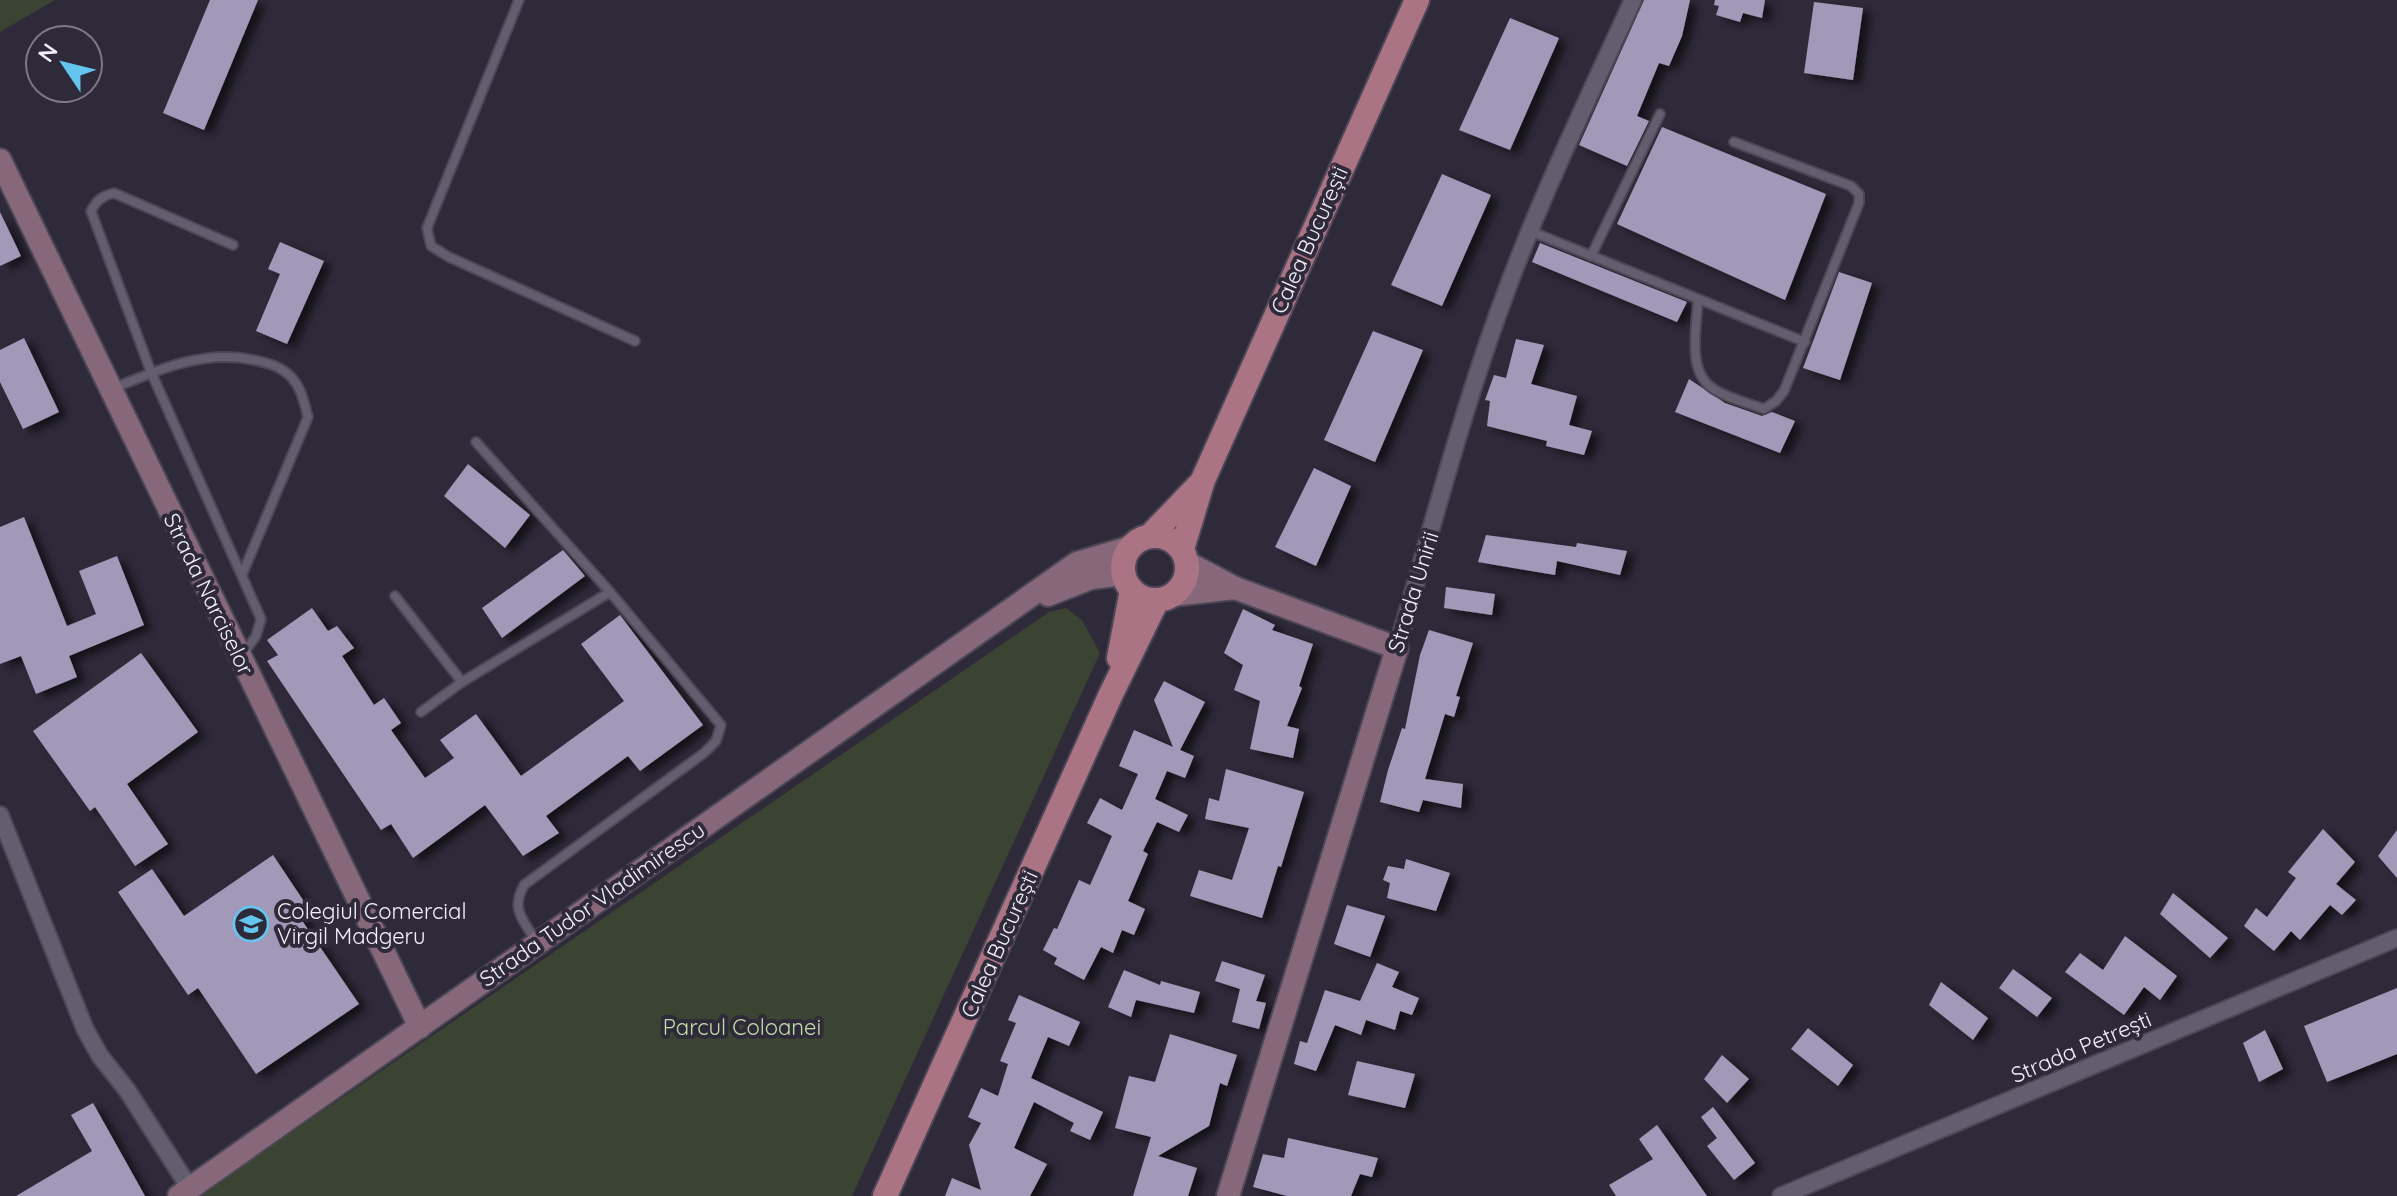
<svg xmlns="http://www.w3.org/2000/svg" width="2397" height="1196" viewBox="0 0 2397 1196" font-family="Quicksand,sans-serif">
  <style>
    .green { fill: #3b4332 }
    .building { fill: #a298b8; filter: url(#shadow) }
    .lines { fill: none; stroke-linecap: round; stroke-linejoin: round }
    .service-casing { stroke: #4c4755; stroke-width: 12 }
    .minor-casing { stroke: #4c4755; stroke-width: 20 }
    .secondary-casing { stroke: #4c4755; stroke-width: 26 }
    .primary-casing { stroke: #4c4755; stroke-width: 28 }
    .service { stroke: #625d6f; stroke-width: 8 }
    .minor { stroke: #625d6f; stroke-width: 16 }
    .secondary { stroke: #86687a; stroke-width: 22 }
    .primary { stroke: #ab7485; stroke-width: 24 }
    .labels { text-anchor: middle; stroke-width: 8; stroke-linejoin: round; paint-order: stroke }
    .street-label { font-size: 22px; fill: #f3f0fb; stroke: #2f2a3a }
    .poi-label { font-size: 22px; fill: #f3f0fb; stroke: #2f2a3a; text-anchor: start }
    .park-label { font-size: 22px; fill: #c3dca6; stroke: #2f2a3a }
  </style>
  <defs>
    <filter id="shadow"><feDropShadow dx="8" dy="4.5" stdDeviation="4" flood-color="#0009"/></filter>
  </defs>
  <rect width="100%" height="100%" fill="#2f2a3a"/>
  <g class="green">
    <polygon points="0,0 55,0 0,32"/>
    <polygon points="1066,608 1082,620 1100,653 852,1196 199,1196 1049,612"/>
  </g>
  <g class="building">
    <polygon points="210,0 258,0 204,130 163,113"/>
    <polygon points="1644,0 1690,0 1682,36 1669,66 1659,63 1637,116 1649,121 1627,166 1579,145"/>
    <polygon points="1715,0 1765,0 1762,18 1743,13 1740,22 1716,15 1719,6 1714,5"/>
    <polygon points="1814,2 1863,8 1853,80 1804,73"/>
    <polygon points="1510,18 1559,38 1510,150 1459,130"/>
    <polygon points="1662,127 1826,194 1785,300 1617,224"/>
    <polygon points="1442,174 1491,195 1442,306 1391,285"/>
    <polygon points="0,212 21,256 0,266"/>
    <polygon points="280,242 324,261 287,344 256,331 280,274 268,269"/>
    <polygon points="1540,243 1687,302 1677,322 1532,262"/>
    <polygon points="1839,272 1872,283 1840,380 1803,368"/>
    <polygon points="1373,331 1423,350 1375,462 1324,440"/>
    <polygon points="24,338 59,412 23,429 0,382 0,350"/>
    <polygon points="1516,339 1544,345 1531,384 1577,396 1569,425 1592,431 1584,455 1546,446 1547,441 1487,426 1490,401 1485,400 1494,375 1506,378"/>
    <polygon points="1689,379 1725,403 1762,416 1772,412 1795,421 1780,453 1675,412"/>
    <polygon points="468,464 530,515 505,548 444,496"/>
    <polygon points="1314,468 1351,486 1316,566 1275,547"/>
    <polygon points="24,517 67,626 96,614 79,571 117,556 144,625 69,656 77,677 36,694 21,656 0,664 0,527"/>
    <polygon points="1486,535 1576,547 1577,543 1627,551 1620,575 1557,561 1555,575 1478,562"/>
    <polygon points="563,550 585,576 502,638 482,608"/>
    <polygon points="1446,587 1495,594 1492,615 1444,608"/>
    <polygon points="312,608 328,631 337,626 354,648 342,656 374,705 384,698 401,723 391,730 425,778 454,758 440,740 476,714 521,776 624,701 581,644 620,615 703,725 640,771 628,756 546,816 559,833 523,856 485,805 413,858 391,824 381,830 267,661 278,655 267,640"/>
    <polygon points="1243,609 1275,625 1272,630 1313,644 1299,686 1302,688 1287,726 1299,729 1293,758 1250,749 1260,701 1234,690 1243,665 1224,653"/>
    <polygon points="1429,630 1473,643 1456,696 1460,697 1454,717 1445,714 1425,779 1463,784 1461,808 1423,800 1419,812 1380,802 1388,770 1402,728 1405,729 1420,655"/>
    <polygon points="141,653 198,732 127,784 168,844 135,866 95,807 90,811 33,731"/>
    <polygon points="1164,681 1205,702 1180,750 1194,756 1185,778 1167,771 1155,799 1188,815 1179,832 1157,822 1143,851 1148,854 1128,901 1145,909 1134,935 1122,930 1113,953 1101,947 1084,980 1054,964 1057,958 1043,950 1054,928 1057,929 1079,880 1090,885 1112,836 1087,823 1100,798 1122,810 1138,774 1119,766 1134,730 1173,747 1154,700"/>
    <polygon points="1226,769 1304,792 1281,867 1278,866 1262,918 1190,896 1199,870 1232,880 1249,828 1205,819 1209,798 1219,801"/>
    <polygon points="2323,829 2355,862 2336,884 2356,900 2342,915 2330,905 2300,940 2291,931 2274,951 2244,926 2256,908 2267,917 2296,878 2288,872"/>
    <polygon points="2397,830 2397,878 2378,856"/>
    <polygon points="273,855 311,912 301,919 359,1004 256,1074 198,988 188,995 118,892 152,869 184,916"/>
    <polygon points="1406,859 1450,873 1436,911 1387,898 1390,883 1383,880 1388,866 1404,869"/>
    <polygon points="2173,893 2228,938 2210,958 2160,914"/>
    <polygon points="1347,905 1385,916 1370,957 1334,944"/>
    <polygon points="2125,936 2177,976 2160,1000 2144,987 2124,1015 2065,972 2080,953 2103,970"/>
    <polygon points="1222,961 1265,975 1256,1001 1266,1003 1259,1029 1232,1022 1240,989 1215,981"/>
    <polygon points="1377,963 1399,972 1392,987 1419,998 1412,1015 1400,1011 1395,1030 1366,1020 1361,1035 1335,1025 1316,1071 1294,1064 1300,1041 1307,1043 1325,990 1360,1001"/>
    <polygon points="2013,969 2052,998 2037,1017 1999,988"/>
    <polygon points="1124,970 1160,985 1161,981 1200,992 1194,1013 1136,1000 1131,1017 1108,1007"/>
    <polygon points="1941,982 1988,1018 1973,1040 1929,1005"/>
    <polygon points="2397,988 2397,1054 2327,1082 2304,1026"/>
    <polygon points="1019,995 1080,1022 1069,1046 1048,1037 1031,1078 1103,1112 1090,1140 1070,1131 1074,1123 1034,1102 1014,1148 1047,1164 1030,1196 945,1196 952,1178 981,1190 969,1145 981,1123 968,1117 981,1088 998,1096 1008,1064 1000,1061 1016,1023 1008,1020"/>
    <polygon points="1808,1028 1853,1065 1838,1086 1791,1049"/>
    <polygon points="2265,1030 2283,1069 2259,1082 2243,1043"/>
    <polygon points="1170,1034 1237,1055 1227,1086 1220,1083 1209,1126 1158,1156 1197,1168 1188,1196 1133,1196 1151,1137 1115,1128 1129,1076 1155,1082"/>
    <polygon points="1722,1055 1749,1079 1727,1103 1704,1079"/>
    <polygon points="1357,1061 1415,1074 1405,1108 1348,1095"/>
    <polygon points="93,1103 145,1196 16,1196 92,1151 71,1115"/>
    <polygon points="1713,1107 1755,1163 1734,1180 1707,1146 1717,1138 1701,1117"/>
    <polygon points="1657,1125 1707,1196 1616,1196 1609,1185 1653,1159 1639,1139"/>
    <polygon points="1288,1138 1378,1158 1372,1177 1360,1174 1351,1196 1287,1196 1253,1187 1263,1154 1284,1158"/>
  </g>
  <g class="lines">
    <g class="service-casing">
      <g id="service">
        <polyline points="519,0 427,228 431,246 449,257 635,341"/>
        <polyline points="1530,231 1805,342"/>
        <path d="M233,245l-119,-52c-12,3 -17,7 -23,18l60,161 110,247 -5,17 -13,18"/>
        <polyline points="1591,256 1660,114"/>
        <path d="M1698,299c-1,29 -13,76 19,92 14,8 31,12 47,18l12,-8 8,-10 75,-188v-9l-8,-8 -117,-44"/>
        <path d="M112,389c45,-19 92,-40 142,-29 14,3 27,6 38,18 10,11 12,25 16,39l-66,158"/>
        <path d="M476,442l134,150 111,133 -5,16 -12,12 -180,132c-14,26 0,35 13,58"/>
        <polyline points="395,596 462,682"/>
        <polyline points="421,712 462,682 610,592"/>
      </g>
    </g>
    <g class="minor-casing">
      <g id="minor">
        <path d="M1397,648c34,-116 64,-234 106,-348 37,-102 85,-201 130,-300"/>
        <polyline points="0,815 85,1029 100,1056 127,1090 189,1187"/>
        <polyline points="1781,1196 2397,938"/>
      </g>
    </g>
    <g class="secondary-casing">
      <g id="secondary">
        <polyline points="0,160 420,1027"/>
        <polyline points="1188,563 1235,588 1397,648 1228,1196"/>
        <polyline points="1048,595 1091,578 1123,574"/>
        <polyline points="1173,595 1235,588"/>
        <polyline points="179,1196 1077,563 1131,547"/>
      </g>
    </g>
    <g class="primary-casing">
      <g id="primary">
        <polyline points="1151,535 1199,485"/>
        <circle cx="1155" cy="568" r="32"/>
        <polyline points="1182,549 1203,480 1417,0"/>
        <polyline points="1119,658 1132,590"/>
        <polyline points="885,1196 1111,694 1157,600"/>
      </g>
    </g>
    <use href="#service" class="service"/>
    <use href="#minor" class="minor"/>
    <use href="#secondary" class="secondary"/>
    <use href="#primary" class="primary"/>
  </g>
  <defs>
    <g id="university-ring" transform="scale(1.8)"><circle r="9.5" fill="#2f2a3a" stroke="#64c5ee" stroke-width="1.5"/><path d="M0-5L7-2L0 1L-7-2ZM-4 1L0 2.5L4 1V4Q0 6-4 4Z" fill="#64c5ee"/></g>
  </defs>
  <g fill-rule="evenodd">
    <use href="#university-ring" x="251" y="924"/>
  </g>
  <g class="labels">
    <g class="street-label">
      <text transform="translate(1309 240) rotate(-66)" y="8">Calea București</text>
      <text transform="translate(1413 592) rotate(-73)" y="8">Strada Unirii</text>
      <text transform="translate(209 594) rotate(64)" y="8">Strada Narciselor</text>
      <text transform="translate(592 904) rotate(-35)" y="8">Strada Tudor Vladimirescu</text>
      <text transform="translate(999 944) rotate(-66)" y="8">Calea București</text>
      <text transform="translate(2081 1047) rotate(-23)" y="8">Strada Petrești</text>
    </g>
    <g class="poi-label">
      <text x="277" y="919">Colegiul Comercial<tspan x="277" dy="25">Virgil Madgeru</tspan></text>
    </g>
    <g class="park-label">
      <text x="742" y="1035">Parcul Coloanei</text>
    </g>
  </g>
  <g transform="translate(64 64) rotate(305)"><circle r="38" fill="#2f2a3a" stroke="#7d7987" stroke-width="2"/>
  <path d="M0-6L14 30L0 20L-14 30Z" fill="#64c5ee"/>
  <text y="-12" font-size="22" font-weight="bold" text-anchor="middle" fill="#f3f0fb">N</text>
  </g>
</svg>
